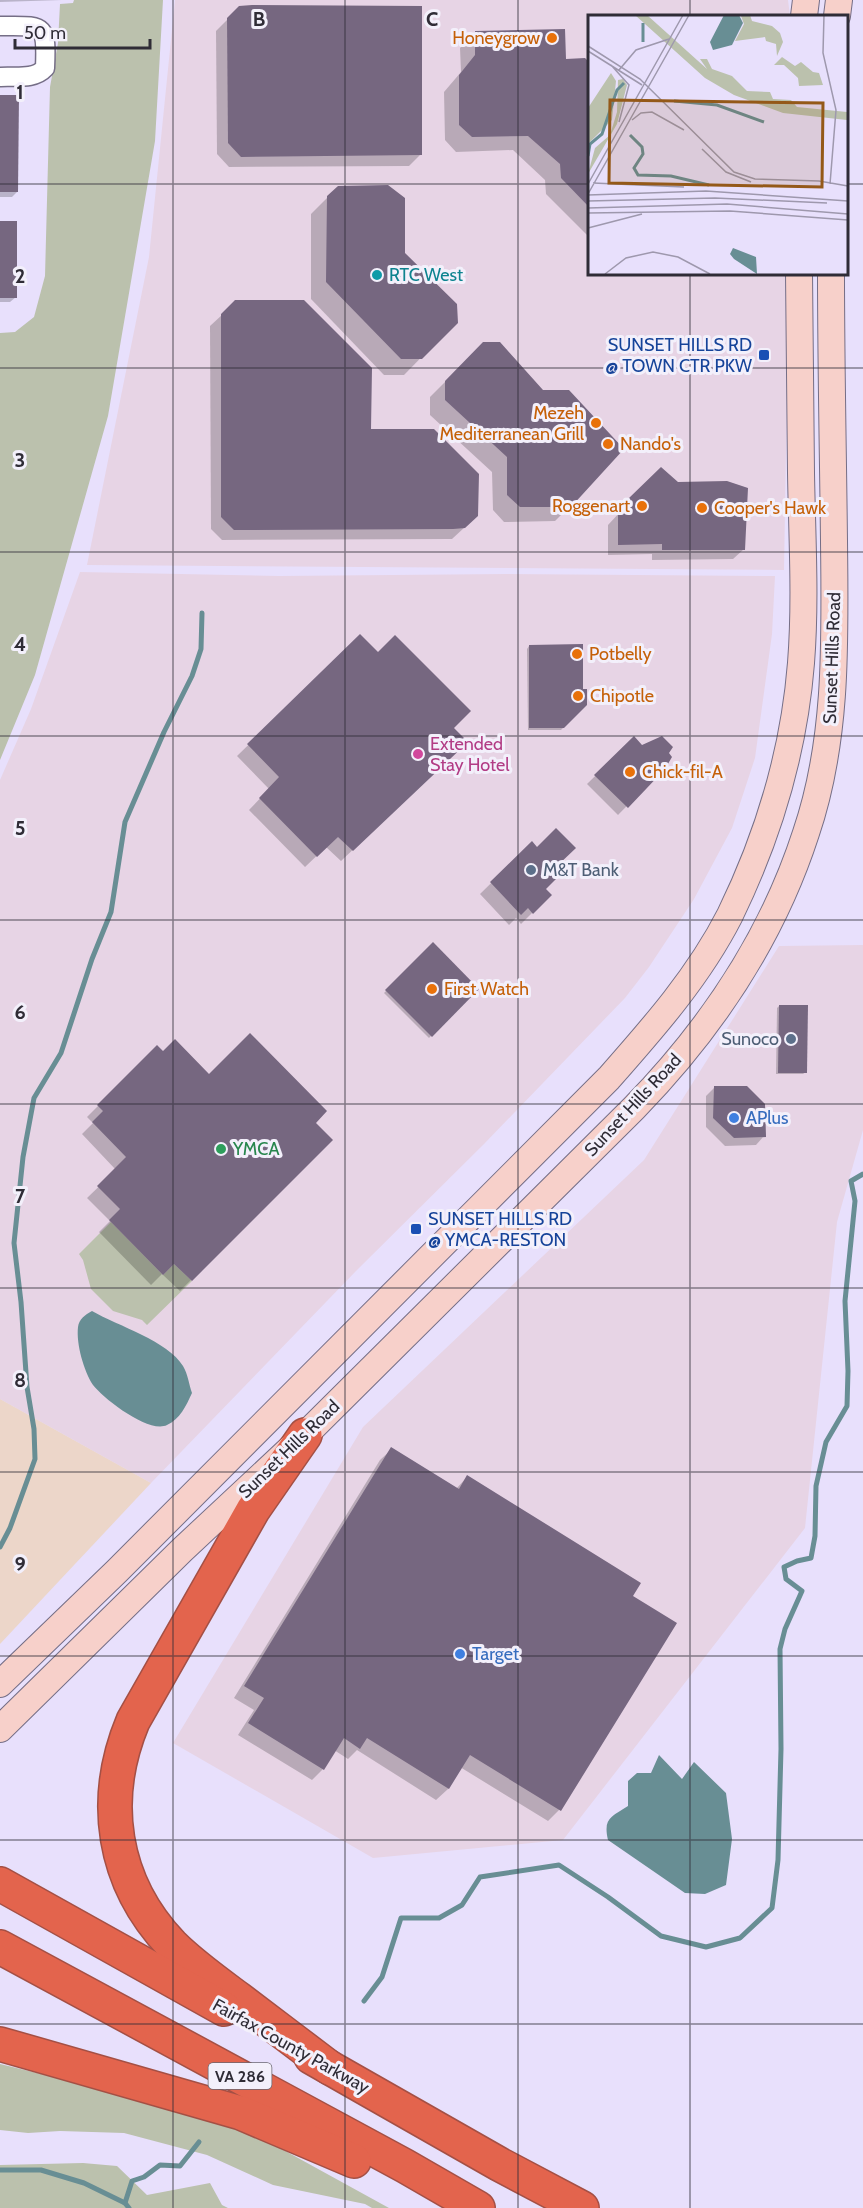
<svg xmlns="http://www.w3.org/2000/svg" width="863" height="2208" viewBox="0 0 863 2208" font-family="Cabin,sans-serif">
  <style>
    .commercial { fill: #e7d4e5 }
    .industrial { fill: #ecd6c9 }
    .green { fill: #bbc1ad }
    .water { fill: #688e94 }
    .shadow { fill: #0003 }
    .lines { fill: none; stroke-linecap: round; stroke-linejoin: round }
    .stream { stroke: #688e94; stroke-width: 5 }
    .building { fill: #766780 }
    .street-casing { stroke: #756e86; stroke-width: 21 }
    .secondary-casing { stroke: #756e86; stroke-width: 28 }
    .highway-casing { stroke: #a45045; stroke-width: 36 }
    .street { stroke: #fff; stroke-width: 18 }
    .secondary { stroke: #f7d0ca; stroke-width: 26 }
    .highway { stroke: #e3644d; stroke-width: 33 }
    .grid { fill: none; stroke: #2f2c36; stroke-width: 1.5; stroke-opacity: 0.55 }
    .food-dot { fill: #e8710a; stroke: #f3f0fb; stroke-width: 2 }
    .culture-dot { fill: #0f9aa8; stroke: #f3f0fb; stroke-width: 2 }
    .transit-dot { fill: #1a4fb4; stroke: #f3f0fb; stroke-width: 2 }
    .hotel-dot { fill: #d1479c; stroke: #f3f0fb; stroke-width: 2 }
    .service-dot { fill: #5c6f8a; stroke: #f3f0fb; stroke-width: 2 }
    .shop-dot { fill: #3f7fe0; stroke: #f3f0fb; stroke-width: 2 }
    .leisure-dot { fill: #2e9e5b; stroke: #f3f0fb; stroke-width: 2 }
    .labels { text-anchor: middle; stroke-width: 6; stroke-linejoin: round; paint-order: stroke }
    .shield { fill: #f3f0fb; stroke: #6a6771; stroke-width: 1.5 }
    .shield-label { font-size: 16px; font-weight: bold; fill: #2f2c36 }
    .food-label { font-size: 18px; fill: #c56008; stroke: #f3f0fb; text-anchor: start }
    .culture-label { font-size: 18px; fill: #0d838f; stroke: #f3f0fb; text-anchor: start }
    .transit-label { font-size: 18px; fill: #164399; stroke: #f3f0fb; text-anchor: end }
    .street-label { font-size: 18px; fill: #2f2c36; stroke: #f3f0fb }
    .hotel-label { font-size: 18px; fill: #b23c85; stroke: #f3f0fb; text-anchor: start }
    .service-label { font-size: 18px; fill: #4e5e75; stroke: #f3f0fb; text-anchor: start }
    .shop-label { font-size: 18px; fill: #366cbe; stroke: #f3f0fb; text-anchor: start }
    .leisure-label { font-size: 18px; fill: #27864d; stroke: #f3f0fb; text-anchor: start }
    .inset-river { fill: none; stroke: #688e94; stroke-width: 3 }
    .inset-road { fill: none; stroke: #9e98ad; stroke-width: 1.5 }
    .view { fill: #945919; fill-opacity: 0.15; stroke: #945919; stroke-width: 3 }
    .inset-edge { fill: none; stroke: #2f2c36; stroke-width: 3 }
    .grid-label { font-size: 20px; text-anchor: middle; font-weight: bold; fill: #2f2c36; stroke: #f3f0fb; stroke-width: 6; stroke-linejoin: round; paint-order: stroke }
  </style>
  <rect width="100%" height="100%" fill="#e8e0fc"/>
  <g class="commercial">
    <polygon points="175,0 788,0 790,16 590,16 590,273 789,273 784,570 87,565 149,257"/>
    <polygon points="80,572 279,576 506,574 775,576 772,634 755,758 732,828 694,899 649,967 625,998 484,1144 356,1271 151,1483 0,1399 0,780 31,709"/>
    <polygon points="863,945 863,1130 837,1222 805,1528 563,1840 373,1858 173,1743 363,1427 644,1160 779,946"/>
  </g>
  <polygon class="industrial" points="0,1399 151,1483 0,1644"/>
  <g class="green">
    <polygon points="74,0 163,0 155,141 108,416 35,675 0,760 0,333 15,332 34,317 45,276 50,87 58,43 60,4 73,3"/>
    <polygon points="111,1222 163,1275 174,1264 192,1281 147,1325 142,1320 113,1311 91,1289 83,1260 79,1254"/>
    <polygon points="0,2064 95,2087 249,2131 389,2208 372,2208 365,2204 273,2185 207,2155 124,2133 60,2131 28,2133 0,2130"/>
    <polygon points="83,2163 117,2166 147,2195 210,2183 222,2205 228,2208 0,2208 0,2165"/>
  </g>
  <g class="water">
    <path d="M92,1311c26,15 76,30 91,55 5,8 6,19 9,27 -6,13 -12,26 -25,32 -18,9 -63,-26 -74,-40 -9,-14 -17,-41 -15,-58 1,-8 7,-12 14,-16z"/>
    <path d="M659,1755l23,24 12,-17 32,31 6,46 -6,46 -21,9 -20,-1 -77,-53c-5,-22 3,-23 20,-34v-25l9,-8h14z"/>
  </g>
  <g class="shadow">
    <polygon points="0,0 62,0 0,2"/>
    <polygon points="240,7 420,155 409,166 229,167 217,154 216,31"/>
    <polygon points="475,32 564,60 584,60 590,65 590,238 546,194 545,180 513,150 456,152 445,140 444,92 461,72 460,48"/>
    <polygon points="0,96 17,192 12,197 0,197"/>
    <polygon points="328,197 404,254 456,322 404,375 384,375 311,299 311,214"/>
    <polygon points="0,222 16,297 10,302 0,302"/>
    <polygon points="236,302 369,431 465,527 452,539 222,540 211,529 210,326"/>
    <polygon points="483,344 570,506 555,521 504,522 493,510 492,472 430,415 430,397"/>
    <polygon points="661,469 744,549 733,559 652,560 652,554 608,555 608,525 621,511 619,510"/>
    <polygon points="360,636 452,728 455,753 341,861 326,847 305,867 249,810 269,789 237,756"/>
    <polygon points="529,646 581,690 586,705 561,730 528,730 527,649"/>
    <polygon points="634,738 642,746 667,753 664,768 618,815 587,784"/>
    <polygon points="532,843 554,867 544,889 550,895 521,924 516,918 509,925 480,894"/>
    <polygon points="433,944 477,989 429,1038 384,993"/>
    <polygon points="779,1006 806,1072 803,1074 776,1074 777,1008"/>
    <polygon points="157,1047 163,1053 209,1076 314,1123 331,1140 180,1291 162,1274 151,1285 99,1232 110,1221 87,1198 116,1170 82,1134 93,1123 87,1117"/>
    <polygon points="714,1088 764,1136 756,1145 725,1146 706,1127 706,1096"/>
    <polygon points="392,1449 456,1489 467,1477 631,1596 674,1623 559,1810 548,1821 460,1767 448,1789 436,1800 357,1750 348,1759 334,1750 323,1769 312,1780 238,1735 254,1710 234,1698 380,1460"/>
  </g>
  <g class="lines">
    <g class="stream">
      <polyline points="0,1547 10,1528 35,1459 34,1429 27,1387 21,1302 14,1243 23,1157 34,1098 61,1053 92,959 111,912 125,822 164,732 192,676 201,649 202,613"/>
      <polyline points="364,2001 382,1977 401,1918 439,1918 462,1905 480,1877 559,1865 608,1897 661,1936 706,1947 740,1938 772,1908 778,1860 781,1749 780,1649 785,1629 802,1591 786,1579 784,1567 797,1561 811,1558 815,1536 816,1486 826,1442 847,1406 848,1371 845,1301 855,1201 851,1181 863,1174"/>
      <polyline points="0,2170 41,2170 84,2183 125,2203 129,2208"/>
      <polyline points="125,2203 132,2181 144,2177 160,2165 180,2166 199,2142"/>
    </g>
  </g>
  <g class="building">
    <polygon points="252,5 422,6 422,155 241,157 228,143 227,18 239,6"/>
    <polygon points="565,29 566,59 585,58 590,63 590,208 561,178 560,164 528,136 472,137 459,125 459,75 475,55 475,31"/>
    <polygon points="0,95 19,95 18,192 0,192"/>
    <polygon points="388,185 405,198 405,253 457,304 458,323 422,359 401,359 326,282 327,196 338,186"/>
    <rect x="0" y="221" width="17" height="77"/>
    <polygon points="235,300 304,300 372,368 371,429 434,429 479,474 478,516 465,528 453,529 234,530 221,517 221,314"/>
    <polygon points="483,342 500,342 543,390 569,390 624,449 571,507 520,507 507,495 507,457 445,400 445,381"/>
    <polygon points="661,467 678,482 727,481 748,488 745,550 662,550 662,544 618,545 618,513 630,500 629,498"/>
    <polygon points="360,634 378,652 395,635 471,711 454,728 468,742 353,851 338,837 317,857 259,798 279,777 247,744"/>
    <polygon points="583,644 583,689 587,689 587,705 564,728 529,728 529,645"/>
    <polygon points="634,736 642,745 662,736 673,747 669,753 672,757 665,769 628,808 594,775"/>
    <polygon points="556,828 576,848 556,867 562,873 546,889 552,895 533,914 528,908 521,915 490,882 532,841 537,847"/>
    <polygon points="433,942 479,989 432,1037 385,990"/>
    <polygon points="779,1005 808,1005 807,1073 778,1073"/>
    <polygon points="250,1033 327,1111 316,1123 333,1140 192,1281 174,1264 163,1275 109,1220 120,1209 97,1186 126,1157 92,1122 103,1111 97,1105 157,1045 163,1051 175,1039 209,1074"/>
    <polygon points="714,1086 747,1086 765,1104 766,1137 734,1138 713,1118"/>
    <polygon points="391,1447 459,1489 467,1475 641,1583 633,1596 677,1623 561,1811 470,1755 449,1789 367,1738 360,1749 344,1738 324,1770 248,1723 264,1698 244,1686"/>
  </g>
  <g class="lines">
    <g class="street-casing">
      <path id="street" d="M0,26c44,0 47,-4 45,42 -11,12 -29,8 -45,9"/>
    </g>
    <g class="secondary-casing">
      <g id="secondary">
        <polyline points="804,16 806,0"/>
        <polyline points="837,16 839,0"/>
        <path d="M0,1684l117,-113 492,-493c45,-51 90,-102 121,-163 39,-80 64,-164 71,-252 5,-63 1,-127 0,-190 -1,-67 -1,-133 -2,-200"/>
        <path d="M0,1729l182,-179 123,-115 329,-327c77,-79 138,-170 172,-275 32,-94 29,-194 28,-292 -1,-89 -3,-179 -3,-268"/>
      </g>
    </g>
    <g class="highway-casing">
      <g id="highway">
        <path d="M305,1435l-52,75 -120,211c-33,79 -21,161 39,224 20,20 44,37 67,54 30,23 61,46 91,69"/>
        <polyline points="0,1884 224,2009"/>
        <polyline points="0,1947 405,2166 478,2208"/>
        <polyline points="0,2044 241,2113 354,2161"/>
        <polyline points="311,2057 499,2164 582,2208"/>
      </g>
    </g>
    <use href="#street" class="street"/>
    <use href="#secondary" class="secondary"/>
    <use href="#highway" class="highway"/>
  </g>
  <path class="grid" d="M173,0v2208M345,0v2208M518,0v2208M690,0v16M0,184h590M846,184h17M690,273v1935M0,368h863M0,552h863M0,736h863M0,920h863M0,1104h863M0,1288h863M0,1472h863M0,1656h863M0,1840h863M0,2024h863"/>
  <g class="food-dot">
    <circle cx="552" cy="38" r="6"/>
    <circle cx="596" cy="423" r="6"/>
    <circle cx="608" cy="444" r="6"/>
    <circle cx="642" cy="506" r="6"/>
    <circle cx="702" cy="508" r="6"/>
    <circle cx="577" cy="654" r="6"/>
    <circle cx="578" cy="696" r="6"/>
    <circle cx="630" cy="772" r="6"/>
    <circle cx="432" cy="989" r="6"/>
  </g>
  <circle class="culture-dot" cx="377" cy="275" r="6"/>
  <g class="transit-dot">
    <rect x="758" y="349" width="12" height="12" rx="3"/>
    <rect x="410" y="1223" width="12" height="12" rx="3"/>
  </g>
  <circle class="hotel-dot" cx="418" cy="754" r="6"/>
  <g class="service-dot">
    <circle cx="531" cy="870" r="6"/>
    <circle cx="791" cy="1039" r="6"/>
  </g>
  <g class="shop-dot">
    <circle cx="734" cy="1118" r="6"/>
    <circle cx="460" cy="1654" r="6"/>
  </g>
  <circle class="leisure-dot" cx="221" cy="1149" r="6"/>
  <g class="labels">
    <rect class="shield" x="208.5" y="2063" width="63" height="26" rx="4.5"/>
    <g class="shield-label">
      <text x="240" y="2082">VA 286</text>
    </g>
    <g class="food-label">
      <text x="540" y="44" text-anchor="end">Honeygrow</text>
      <text x="584" y="419" text-anchor="end">Mezeh<tspan x="584" dy="21">Mediterranean Grill</tspan></text>
      <text x="620" y="450">Nando's</text>
      <text x="630" y="512" text-anchor="end">Roggenart</text>
      <text x="714" y="514">Cooper's Hawk</text>
      <text x="589" y="660">Potbelly</text>
      <text x="590" y="702">Chipotle</text>
      <text x="642" y="778">Chick-fil-A</text>
      <text x="444" y="995">First Watch</text>
    </g>
    <g class="culture-label">
      <text x="389" y="281">RTC West</text>
    </g>
    <g class="transit-label">
      <text x="752" y="351">SUNSET HILLS RD<tspan x="752" dy="21">@ TOWN CTR PKW</tspan></text>
      <text x="428" y="1225" text-anchor="start">SUNSET HILLS RD<tspan x="428" dy="21">@ YMCA-RESTON</tspan></text>
    </g>
    <g class="street-label">
      <text transform="translate(832 658) rotate(-88)" y="6">Sunset Hills Road</text>
      <text transform="translate(633 1105) rotate(-47)" y="6">Sunset Hills Road</text>
      <text transform="translate(289 1449) rotate(-44)" y="6">Sunset Hills Road</text>
      <text transform="translate(291 2046) rotate(29)" y="6">Fairfax County Parkway</text>
    </g>
    <g class="hotel-label">
      <text x="430" y="750">Extended<tspan x="430" dy="21">Stay Hotel</tspan></text>
    </g>
    <g class="service-label">
      <text x="543" y="876">M&amp;T Bank</text>
      <text x="779" y="1045" text-anchor="end">Sunoco</text>
    </g>
    <g class="shop-label">
      <text x="746" y="1124">APlus</text>
      <text x="472" y="1660">Target</text>
    </g>
    <g class="leisure-label">
      <text x="233" y="1155">YMCA</text>
    </g>
  </g>
  <g transform="translate(588 15)">
    <rect width="260" height="260" fill="#e8e0fc"/>
    <path d="M47,0h12l60,54 -7,-10h7l5,10 20,7 15,15 23,1 3,7 18,1 6,7 50,5v8l-64,-7 -49,-18 -29,-17zM162,0l2,6 20,5 8,7 3,9 -6,14 -1,-12 -10,-3 -1,-4 -30,4 9,-17 -3,-8zM194,42l13,9 6,-4 12,10 6,1 4,12 -24,1 -1,-8 -14,-13h-10zM23,58l5,8 -4,39 -24,24v-36zM35,64l4,6 -10,39 -29,50 7,-26 15,-13 7,-23 1,-32z" fill="#bbc1ad"/>
    <path d="M136,0h15l4,8 -11,22 -19,5 -3,-8zM145,233l23,9 1,17 -23,-15 -4,-5z" fill="#688e94"/>
    <path class="inset-river" d="M55,8v19M86,86l43,4 47,17M42,120l12,12 1,7 -9,14 4,7 33,1 38,9M0,141l2,-12 12,-10 15,-44 7,-7"/>
    <path class="inset-road" d="M236,0l-1,38 13,57 -6,74M0,31l52,33 94,93 21,7 64,2 29,5M0,36l54,34M23,50l18,20 -10,37M31,55l17,-20 33,-11M44,105l9,-7 11,-1 32,18M114,134l24,23 25,10M5,168l91,4M0,169l95,-169M0,179l101,-179M0,180l118,-4 142,10M0,186l127,-3 112,5M0,193l139,-4 121,10M0,198l142,-2 118,9M0,213l54,-14M17,259l21,-16 27,-6 25,5 32,17"/>
    <path class="view" d="M22,85l213,3 -1,84 -213,-4z"/>
    <rect width="260" height="260" class="inset-edge"/>
  </g>
  <g class="grid-label">
    <text x="259" y="26">B</text>
    <text x="432" y="26">C</text>
    <text x="20" y="99">1</text>
    <text x="20" y="283">2</text>
    <text x="20" y="467">3</text>
    <text x="20" y="651">4</text>
    <text x="20" y="835">5</text>
    <text x="20" y="1019">6</text>
    <text x="20" y="1203">7</text>
    <text x="20" y="1387">8</text>
    <text x="20" y="1571">9</text>
  </g>
  <path d="M15 39v9h135v-9" fill="none" stroke="#2f2c36" stroke-width="3"/>
  <text x="24" y="39" font-size="18" fill="#2f2c36" stroke="#f3f0fb" stroke-width="4.5" paint-order="stroke">50 m</text>
</svg>
